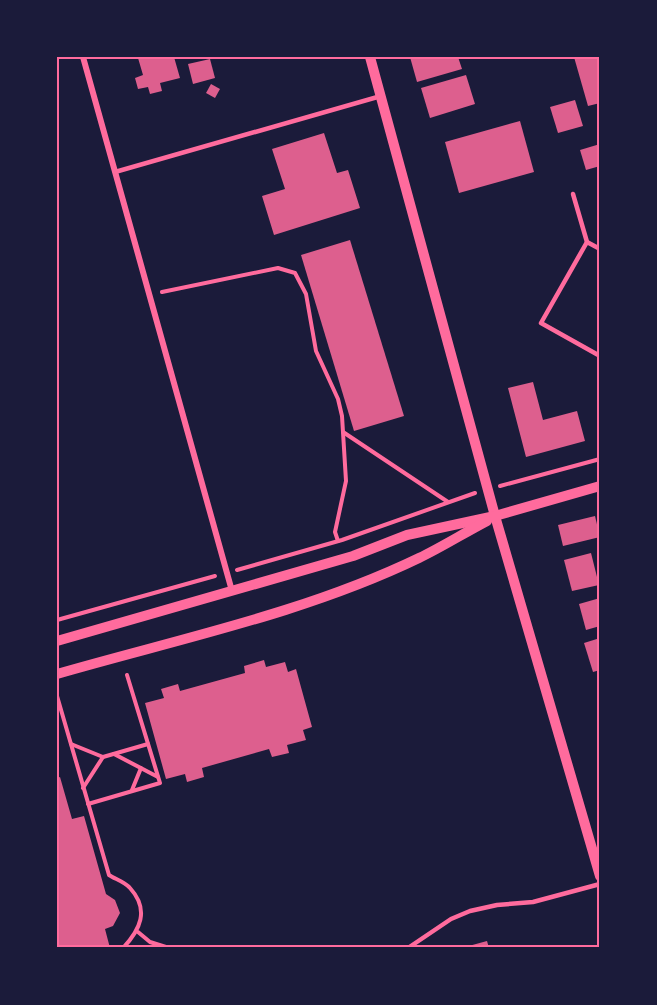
<svg xmlns="http://www.w3.org/2000/svg" width="657" height="1005" viewBox="0 0 657 1005" font-family="Poppins,sans-serif">
  <style>
    .building { fill: #dd5f8e }
    .lines { fill: none; stroke-linecap: round; stroke-linejoin: round }
    .path { stroke: #ff6b9d; stroke-width: 4 }
    .service { stroke: #ff6b9d; stroke-width: 4.5 }
    .minor { stroke: #ff6b9d; stroke-width: 6 }
    .tertiary { stroke: #ff6b9d; stroke-width: 10 }
    .neatline { fill: none; stroke: #ff6b9d; stroke-width: 2 }
  </style>
  <rect width="100%" height="100%" fill="#1b1b3a"/>
  <g class="building">
    <polygon points="174,57 180,78 160,83 162,91 150,94 148,87 138,89 135,78 143,75 138,58"/>
    <polygon points="410,57 458,57 462,69 417,82"/>
    <polygon points="574,57 600,57 600,103 588,106"/>
    <polygon points="210,59 215,78 193,84 188,64"/>
    <polygon points="466,75 475,104 430,118 421,88"/>
    <polygon points="211,84 220,89 215,98 206,93"/>
    <polygon points="575,100 583,126 558,133 550,107"/>
    <polygon points="520,121 534,172 459,193 445,142"/>
    <polygon points="324,133 337,173 348,170 360,208 274,235 262,196 285,189 272,149"/>
    <polygon points="600,144 600,166 586,170 580,150"/>
    <polygon points="350,240 404,416 354,431 301,255"/>
    <polygon points="533,382 543,420 577,411 585,441 526,457 508,388"/>
    <polygon points="595,516 600,537 563,546 558,525"/>
    <polygon points="591,553 599,585 572,591 564,560"/>
    <polygon points="600,598 600,626 586,630 579,604"/>
    <polygon points="600,638 600,670 593,672 584,643"/>
    <polygon points="264,660 266,667 285,662 288,672 296,669 312,727 303,730 306,740 287,745 289,753 272,757 269,749 202,768 204,777 187,782 185,774 166,779 145,703 164,698 161,689 178,684 180,691 245,673 244,666"/>
    <polygon points="60,777 72,819 84,816 106,894 115,900 120,913 113,926 105,929 110,948 57,948 57,778"/>
    <polygon points="487,941 489,948 466,948 465,947"/>
  </g>
  <g class="lines">
    <g class="path">
      <polyline points="162,292 278,268 295,273 306,294 316,351 338,399 342,416 346,481 335,532 338,541"/>
      <polyline points="343,432 448,502"/>
      <polyline points="500,486 600,459"/>
      <polyline points="237,570 342,540 475,493"/>
      <polyline points="57,620 215,576"/>
      <path d="M57,696l52,179c6,4 16,7 21,13 20,22 10,42 -7,60"/>
      <polyline points="71,744 103,757"/>
      <polyline points="114,754 158,777"/>
      <polyline points="83,788 103,757 148,744"/>
      <polyline points="132,790 141,768"/>
      <polyline points="88,804 160,783 127,675"/>
      <polyline points="138,932 150,942 169,948"/>
      <polyline points="217,948 229,948"/>
    </g>
    <g class="service">
      <polyline points="115,172 381,96"/>
      <polyline points="573,194 587,242"/>
      <polyline points="600,249 587,242 541,323 600,356"/>
      <polyline points="408,948 451,919 470,911 497,905 533,902 600,884"/>
    </g>
    <polyline class="minor" points="83,57 232,591"/>
    <g class="tertiary">
      <polyline points="370,57 495,516 600,876"/>
      <polyline points="57,641 353,556 407,535 495,516 600,486"/>
      <path d="M57,674c121,-35 248,-61 362,-116 23,-11 45,-25 68,-37"/>
    </g>
  </g>
  <rect width="657" height="1005" fill="none" stroke="#1b1b3a" stroke-width="117"/>
  <rect x="58" y="58" width="540" height="888" class="neatline"/>
</svg>
